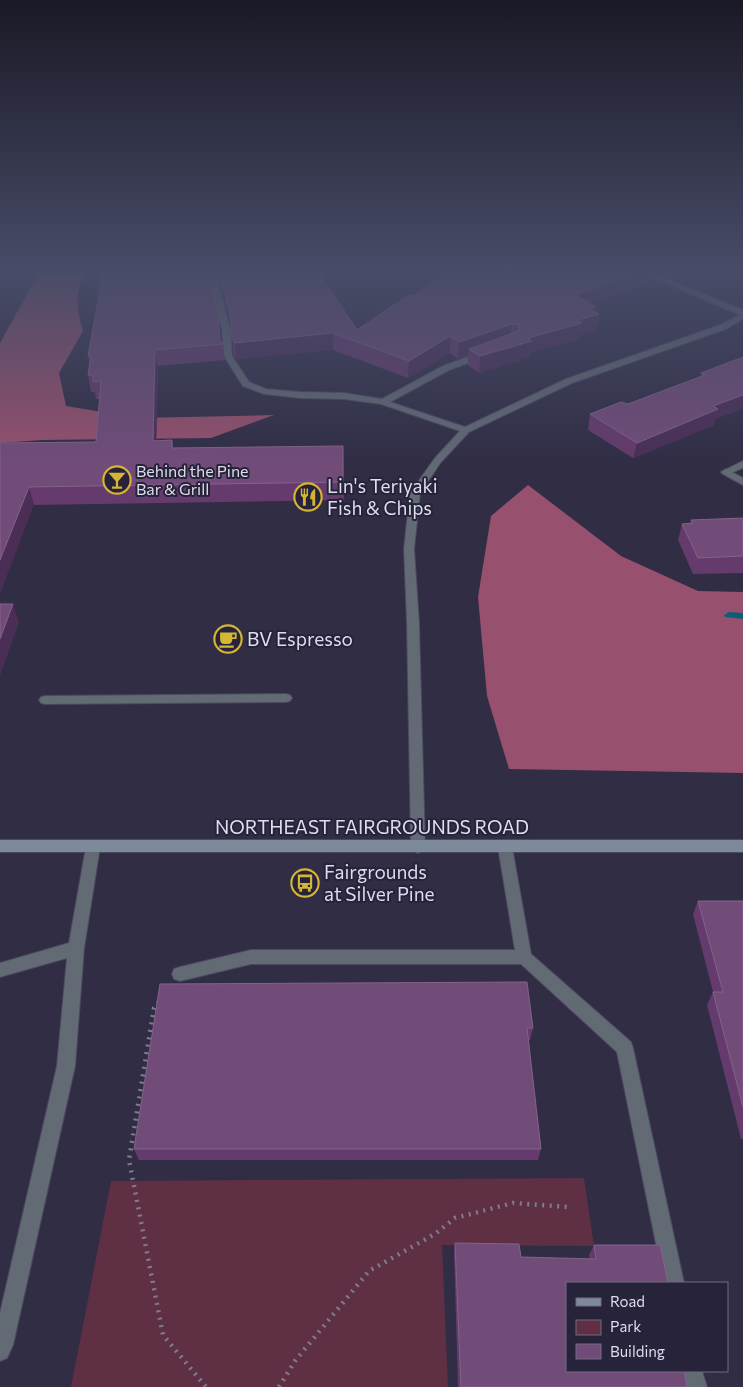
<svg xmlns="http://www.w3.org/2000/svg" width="743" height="1387" viewBox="0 0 743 1387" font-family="Commissioner,sans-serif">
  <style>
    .green { fill: #5f2f43 }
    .forest { fill: #97506d }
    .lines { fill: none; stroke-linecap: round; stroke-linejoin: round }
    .stream { fill: #0c5f77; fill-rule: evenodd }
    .lane-casing { stroke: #4c4960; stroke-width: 2 }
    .street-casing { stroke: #4c4960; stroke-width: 2 }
    .secondary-casing { stroke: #4c4960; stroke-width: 2 }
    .path { stroke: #7f7c90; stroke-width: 4.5; stroke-dasharray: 2 5.5; stroke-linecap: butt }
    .lane { fill: #626a74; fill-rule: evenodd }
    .street { fill: #626a74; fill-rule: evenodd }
    .secondary { fill: #7d8a9a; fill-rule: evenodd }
    .wall { fill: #653a6c }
    .shaded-wall { fill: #4a2e56 }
    .building { fill: #724c79; stroke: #83628b }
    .labels { text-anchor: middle; stroke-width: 4; stroke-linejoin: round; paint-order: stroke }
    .far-poi-label { font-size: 16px; fill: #deddec; stroke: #26233a; text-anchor: start }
    .poi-label { font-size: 19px; fill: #deddec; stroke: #26233a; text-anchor: start }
    .street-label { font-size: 19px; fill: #deddec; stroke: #26233a }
  </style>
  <rect width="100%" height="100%" fill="#302d45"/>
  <polygon class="green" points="584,1178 594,1246 442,1245 448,1387 71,1387 111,1181"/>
  <g class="forest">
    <path d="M39,273h46c-11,19 -8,37 -2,58l-24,42 7,33 73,12 135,-3 -63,23 -169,2 -42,3v-100z"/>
    <polygon points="528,485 621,556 698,591 743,592 743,773 509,769 487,696 478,597 491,516"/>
  </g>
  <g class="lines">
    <polygon class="stream" points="729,612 743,613 743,619 725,617 724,615"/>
    <g class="lane-casing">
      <g id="lane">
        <polygon points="726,469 743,478 743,485 723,474 721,472"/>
        <polygon points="286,694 290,695 292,698 290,701 286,702 45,704 41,703 39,700 41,697 45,696"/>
        <polygon points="93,841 98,843 100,847 84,948 75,1066 13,1345 7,1358 0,1361 0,1313 57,1066 67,958 0,977 0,963 69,943 86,847 88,843"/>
        <polygon points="505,841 510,843 512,847 531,954 631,1042 633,1048 684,1283 664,1283 617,1052 521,964 251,964 180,981 174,979 172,974 174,969 180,967 251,950 515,950 498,847 500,843"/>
        <polygon points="682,1371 702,1371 707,1387 685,1387"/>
      </g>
    </g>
    <g class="street-casing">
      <g id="street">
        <polygon points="208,273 216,273 230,329 232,356 249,382 266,389 300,392 344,393 382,399 443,366 481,352 487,352 487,356 449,370 390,402 465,427 566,379 720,325 740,315 642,273 652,273 743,310 743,319 726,329 572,383 469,432 441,462 420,493 414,549 419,623 425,847 423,851 418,853 413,851 411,847 407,623 404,549 410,493 435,458 460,431 381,404 344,399 300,398 264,394 243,386 224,356 222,329"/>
        <polygon points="743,461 743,468 726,475 721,472"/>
      </g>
    </g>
    <g class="secondary-casing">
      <rect id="secondary" x="0" y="840" width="743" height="12"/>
    </g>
    <g class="path">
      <polyline points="159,1002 154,1008 129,1160 163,1335 206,1387"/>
      <polyline points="279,1387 295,1361 369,1271 435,1234 455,1218 513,1203 569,1207"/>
    </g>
    <use href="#lane" class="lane"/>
    <use href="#street" class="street"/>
    <use href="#secondary" class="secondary"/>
  </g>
  <g class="wall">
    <polygon points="218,273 319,273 357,330 413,296 654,280 590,304 595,312 599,314 596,330 580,335 579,339 531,353 530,357 479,373 468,365 468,355 458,359 450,353 408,378 333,350 236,359 234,355 231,326"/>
    <polygon points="658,273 672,273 665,276"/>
    <polygon points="221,341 223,344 225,360 158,366 156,441 172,440 173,448 343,446 344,500 34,505 0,443 96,442 100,399 96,399 95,392 91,392 88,375 89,364 88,356"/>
    <polygon points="743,357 715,419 714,425 633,458 588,430 590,414 628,404 700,377 701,373"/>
    <polygon points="743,518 743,573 693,574 678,540 682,524 690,523 691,520"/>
    <polygon points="698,901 743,901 743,1139 741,1139 707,1005 713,992 693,914"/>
    <polygon points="160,984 533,1028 530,1040 528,1040 541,1149 538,1160 139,1160 134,1149"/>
    <polygon points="455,1243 521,1257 590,1259 589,1255 594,1245 687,1387 458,1387 454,1252"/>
  </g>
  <g class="shaded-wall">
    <polygon points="634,273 655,273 654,280 573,311 575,295"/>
    <polygon points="665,273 672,273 665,276"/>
    <polygon points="596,307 594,315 599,314 596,330 580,335 579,339 531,353 530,357 479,373 480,356 577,320 590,309"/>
    <polygon points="512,324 510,340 469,349 468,355 458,359 459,342"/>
    <polygon points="333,333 333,350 236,359 235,343"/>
    <polygon points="450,336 450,353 408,378 409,361"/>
    <polygon points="155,350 158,366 156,458 153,441"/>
    <polygon points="743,395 743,409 715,419 714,425 633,458 637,443 713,406"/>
    <polygon points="29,487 34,505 0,594 0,560"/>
    <polygon points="13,604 19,622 0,676 0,639"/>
  </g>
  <g class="building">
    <polygon points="103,273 208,273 218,313 220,340 223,344 155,350 153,441 172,440 172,448 343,446 343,482 29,487 0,560 0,443 96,442 101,381 93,382 93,375 88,375 91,356 88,356"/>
    <polygon points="220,273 319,273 357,330 409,295 413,296 448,273 634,273 575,295 596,307 590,309 599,314 577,320 582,323 528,338 532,341 480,356 469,349 519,331 520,324 512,324 459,342 450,336 409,361 333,333 235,343 232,339 230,312"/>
    <polygon points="743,357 743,395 713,406 718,409 637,443 590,414 621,402 628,404 705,375 701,373"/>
    <polygon points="743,518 743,556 698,558 682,524 693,523 691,520"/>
    <polygon points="0,604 13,604 0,639"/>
    <polygon points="698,901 743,901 743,1107 713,992 723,992"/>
    <polygon points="527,982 533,1028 527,1028 541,1149 134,1149 160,984"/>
    <polygon points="455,1243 519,1244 521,1257 596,1259 594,1245 660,1245 668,1283 567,1283 567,1371 684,1371 687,1387 461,1387"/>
  </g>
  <linearGradient id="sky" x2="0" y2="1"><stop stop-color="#1a1926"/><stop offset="0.58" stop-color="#484c68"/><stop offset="1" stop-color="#484c68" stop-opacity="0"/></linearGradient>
  <rect width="743" height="467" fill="url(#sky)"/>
  <defs>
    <g id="bar-ring" transform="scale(1.4375)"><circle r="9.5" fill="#26233a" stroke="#d5b534" stroke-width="1.5"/><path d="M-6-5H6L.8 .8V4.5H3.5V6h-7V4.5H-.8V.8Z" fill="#d5b534"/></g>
    <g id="restaurant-ring" transform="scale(1.4375)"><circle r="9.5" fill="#26233a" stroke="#d5b534" stroke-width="1.5"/><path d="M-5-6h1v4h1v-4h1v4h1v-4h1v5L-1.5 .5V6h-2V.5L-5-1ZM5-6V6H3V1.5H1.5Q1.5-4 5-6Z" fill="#d5b534"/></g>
    <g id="cafe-ring" transform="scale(1.4375)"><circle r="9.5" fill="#26233a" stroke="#d5b534" stroke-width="1.5"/><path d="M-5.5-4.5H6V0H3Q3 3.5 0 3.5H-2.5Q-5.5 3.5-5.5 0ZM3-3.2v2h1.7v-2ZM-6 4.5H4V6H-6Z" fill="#d5b534"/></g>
    <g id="bus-ring" transform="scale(1.4375)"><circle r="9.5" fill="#26233a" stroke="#d5b534" stroke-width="1.5"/><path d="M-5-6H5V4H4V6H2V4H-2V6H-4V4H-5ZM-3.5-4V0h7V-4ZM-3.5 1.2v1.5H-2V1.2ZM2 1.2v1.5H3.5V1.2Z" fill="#d5b534"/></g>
  </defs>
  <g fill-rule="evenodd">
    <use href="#bar-ring" x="117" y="480"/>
    <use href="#restaurant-ring" x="308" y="497"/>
    <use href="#cafe-ring" x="228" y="639"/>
    <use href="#bus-ring" x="305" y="883"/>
  </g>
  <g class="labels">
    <g class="far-poi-label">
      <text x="136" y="477">Behind the Pine<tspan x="136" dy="18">Bar &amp; Grill</tspan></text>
    </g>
    <g class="poi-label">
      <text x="327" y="493">Lin's Teriyaki<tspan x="327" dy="22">Fish &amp; Chips</tspan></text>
      <text x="247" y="646">BV Espresso</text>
      <text x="324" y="879">Fairgrounds<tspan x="324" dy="22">at Silver Pine</tspan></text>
    </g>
    <g class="street-label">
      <text x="372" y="834">NORTHEAST FAIRGROUNDS ROAD</text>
    </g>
  </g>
  <rect x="566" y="1282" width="162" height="90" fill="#26233a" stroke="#706d81"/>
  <rect x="576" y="1298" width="25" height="8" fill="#7d8a9a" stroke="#706d81"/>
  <text x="610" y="1307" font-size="15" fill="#deddec">Road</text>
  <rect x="576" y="1320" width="25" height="15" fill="#5f2f43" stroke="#706d81"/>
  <text x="610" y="1332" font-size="15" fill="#deddec">Park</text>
  <rect x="576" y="1344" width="25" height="15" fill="#724c79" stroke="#706d81"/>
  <text x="610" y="1357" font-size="15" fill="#deddec">Building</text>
</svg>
